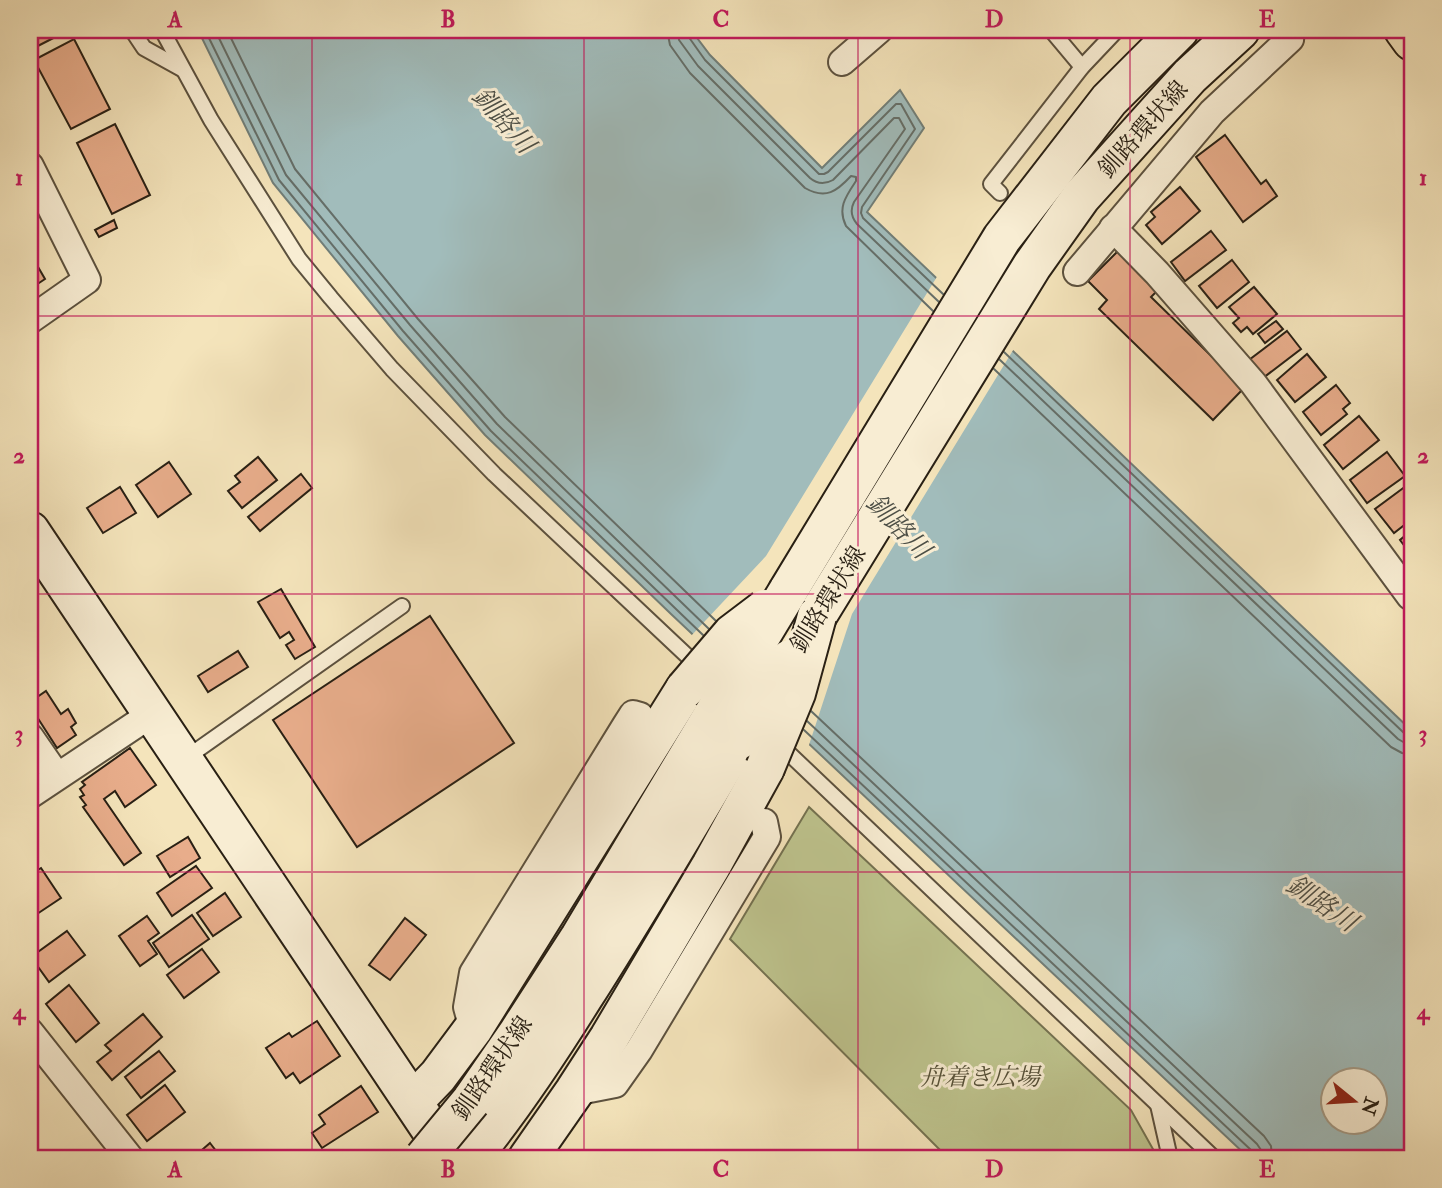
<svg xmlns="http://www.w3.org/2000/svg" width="1442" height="1188" viewBox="0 0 1442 1188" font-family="'IM FELL Double Pica','Noto Serif JP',serif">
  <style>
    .green { fill: #bec48e; stroke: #747251; stroke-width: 2 }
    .water { fill: #a1bcbb; stroke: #717e78; stroke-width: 2; fill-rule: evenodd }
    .pier { fill: #f4e4bb }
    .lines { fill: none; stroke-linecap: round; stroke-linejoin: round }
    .shore { stroke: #656e68; stroke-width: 2 }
    .building { fill: #e8ad8b; stroke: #292014; stroke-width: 2 }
    .lane-casing { stroke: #5c513e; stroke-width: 18 }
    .street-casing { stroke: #5c513e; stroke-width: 30 }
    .secondary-casing { stroke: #292014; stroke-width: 42 }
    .highway-casing { stroke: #292014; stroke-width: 42 }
    .lane { stroke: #f8edd3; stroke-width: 14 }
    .street { stroke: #f8edd3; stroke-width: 26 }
    .secondary { stroke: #f8edd3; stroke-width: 38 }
    .highway { stroke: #f4e4bb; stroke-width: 38 }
    .secondary-bridge-casing { stroke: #292014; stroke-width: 42; stroke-linecap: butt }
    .secondary-bridge { stroke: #f8edd3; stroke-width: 38 }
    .grid { fill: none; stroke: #c2185b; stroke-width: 2; stroke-opacity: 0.55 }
    .labels { text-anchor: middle; stroke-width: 6; stroke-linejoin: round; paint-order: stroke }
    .street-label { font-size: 24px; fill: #292014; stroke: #f8edd3 }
    .park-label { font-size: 24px; font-style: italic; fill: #565139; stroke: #f8edd3 }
    .water-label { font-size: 26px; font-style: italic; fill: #4d4f46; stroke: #f8edd3 }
    .neatline { fill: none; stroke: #c2185b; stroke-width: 2.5 }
    .grid-label { font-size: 23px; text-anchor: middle; font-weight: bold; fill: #c2185b }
  </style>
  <rect width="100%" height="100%" fill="#f4e4bb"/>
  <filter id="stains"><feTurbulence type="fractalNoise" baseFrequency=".00286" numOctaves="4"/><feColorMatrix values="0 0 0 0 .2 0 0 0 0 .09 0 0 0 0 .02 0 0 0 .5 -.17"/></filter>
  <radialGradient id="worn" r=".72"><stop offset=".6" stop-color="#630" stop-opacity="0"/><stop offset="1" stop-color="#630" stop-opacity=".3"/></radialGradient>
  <polygon class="green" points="809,807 1131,1110 1158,1158 948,1158 730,939"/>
  <path class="water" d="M198,30h493l19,25 112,113 78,-78 24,38 -57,84 545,519v427h-163l-578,-544 -186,-179 -87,-99 -125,-153zM1334,1080h42v42h-42z"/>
  <polygon class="pier" points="938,275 1015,347 852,614 808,748 690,637 766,556"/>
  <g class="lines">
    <g class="shore">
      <polyline points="205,30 279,180 403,331 491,431 703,635"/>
      <polyline points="215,30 286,175 410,325 497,424 709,629"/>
      <polyline points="227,30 295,169 418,319 505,417 716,621"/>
      <path d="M667,30l3,15 20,28 115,115c21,12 32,3 46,-12l5,1v4c-10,15 -19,27 -10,45l87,85"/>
      <path d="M678,30l1,10 19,26 112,112c7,6 14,7 23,2l61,-62h5l6,11 -51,73c-4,8 -3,15 3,22l82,78"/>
      <polyline points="686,30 688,36 705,60 819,174 824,174 828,172 896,104 901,104 915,129 862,207 861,213 863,218 943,294"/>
      <polyline points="1004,352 1404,733 1412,735"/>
      <polyline points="999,359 1398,739 1405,743 1412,744"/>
      <polyline points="994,369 1391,747 1402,753 1412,755"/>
      <polyline points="811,711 1264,1136 1271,1146 1272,1158"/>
      <polyline points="807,721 1257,1144 1261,1150 1262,1158"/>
      <polyline points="804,730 1251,1150 1253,1158"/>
    </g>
  </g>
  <g class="building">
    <polygon points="30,30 69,30 30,50"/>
    <polygon points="74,39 110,109 71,129 34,60"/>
    <polygon points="115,124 150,195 112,214 77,143"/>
    <polygon points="1225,135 1261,184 1266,180 1277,196 1243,222 1196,157"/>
    <polygon points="1180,187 1200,211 1162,244 1146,225 1155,217 1151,212"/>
    <polygon points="114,220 117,228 99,237 95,230"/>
    <polygon points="1211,231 1226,250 1185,281 1171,262"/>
    <polygon points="1118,251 1158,290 1151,297 1244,388 1213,420 1099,309 1107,300 1088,281"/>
    <polygon points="30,253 45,279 30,289"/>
    <polygon points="1232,260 1249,282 1217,308 1199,286"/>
    <polygon points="1254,287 1277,314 1253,334 1247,327 1241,332 1233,323 1239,318 1229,307"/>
    <polygon points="1276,321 1283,329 1265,343 1258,334"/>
    <polygon points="1287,331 1301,349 1263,378 1249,360"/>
    <polygon points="1307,354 1326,377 1295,402 1277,380"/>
    <polygon points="1336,385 1350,403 1343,409 1347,414 1321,435 1303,412"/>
    <polygon points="1359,416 1379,440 1343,469 1324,445"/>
    <polygon points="1387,452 1405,476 1367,503 1350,480"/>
    <polygon points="258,457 277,480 242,508 228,491 240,482 235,476"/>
    <polygon points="169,462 191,494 158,517 136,485"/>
    <polygon points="301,474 312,488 260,531 248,517"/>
    <polygon points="1410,483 1412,485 1412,519 1394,533 1375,509"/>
    <polygon points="120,487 136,513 103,533 87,508"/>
    <polygon points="1412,530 1412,556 1400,540"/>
    <polygon points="281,589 315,647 295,659 286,645 294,640 289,632 280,638 258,602"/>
    <polygon points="430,616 514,743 357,847 273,720"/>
    <polygon points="238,651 248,667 208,692 198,676"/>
    <polygon points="46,691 61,714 68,709 76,723 71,727 76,735 57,748 30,706 30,702"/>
    <polygon points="130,748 156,785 125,807 115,791 104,799 141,853 124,865 83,807 86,805 80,797 84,795 80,789 85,785 82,782"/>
    <polygon points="188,837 200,858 170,877 157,856"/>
    <polygon points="196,866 212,888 172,916 157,893"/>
    <polygon points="41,868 61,898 31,918 30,875"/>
    <polygon points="225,893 241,917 213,936 197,913"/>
    <polygon points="192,915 209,939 169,967 153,943"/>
    <polygon points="147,916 159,933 148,941 157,954 140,966 119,936"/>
    <polygon points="405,918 426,935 390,980 369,965"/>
    <polygon points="67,931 85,955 49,982 31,957"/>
    <polygon points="202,949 219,972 184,998 167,975"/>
    <polygon points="69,985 99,1023 76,1042 46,1004"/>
    <polygon points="143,1014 162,1037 112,1080 97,1062 111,1051 105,1045"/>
    <polygon points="317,1021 340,1056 300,1083 293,1073 286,1078 266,1048 289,1033 292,1037"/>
    <polygon points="159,1051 175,1071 141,1098 125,1077"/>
    <polygon points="165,1085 185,1112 147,1141 127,1115"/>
    <polygon points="361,1086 378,1112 322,1148 312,1133 325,1124 319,1115"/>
    <polygon points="210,1143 220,1156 227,1157 228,1158 196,1158 195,1156"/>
  </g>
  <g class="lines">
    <g class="lane-casing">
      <g id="lane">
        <polyline points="132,30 144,48 182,69"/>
        <polyline points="162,30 211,120 299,259 331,298 392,369 494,474 701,669"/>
        <polyline points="1051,30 1082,67"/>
        <polyline points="1000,193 991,184 1082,67 1117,30"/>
        <polyline points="779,744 1214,1158"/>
        <polyline points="186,758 402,606"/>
        <polyline points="1158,1105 1170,1158"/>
      </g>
    </g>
    <g class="street-casing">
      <g id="street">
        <polyline points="842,62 879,30"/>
        <polyline points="30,166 87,280 30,320"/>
        <polyline points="1113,228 1157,273 1253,383 1410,596 1412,593"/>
        <polyline points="1077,272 1212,112 1290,39 1287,30"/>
        <polyline points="30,737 57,776"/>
        <polyline points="30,795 153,713"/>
        <polyline points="473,1029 467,1007 473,973 626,725 633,714 640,716"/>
        <polyline points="30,1032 130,1158"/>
        <polyline points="574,1092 615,1084 639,1050 767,837 764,822"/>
      </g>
    </g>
    <g class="secondary-casing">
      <g id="secondary">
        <polyline points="30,531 450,1158"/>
        <polyline points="788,591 1002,238 1109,100 1179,30"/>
        <polyline points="817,616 1032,266 1081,197 1190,76 1240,30"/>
        <polyline points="471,1101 518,1033 580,937 713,715"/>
        <polyline points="413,1102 438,1076 473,1029 685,689"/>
        <path d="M471,1158c42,-51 78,-106 113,-162 54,-84 104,-170 155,-256"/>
        <polyline points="528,1158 574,1092 609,1038 711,866 765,768"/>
      </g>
    </g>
    <g class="highway-casing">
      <polyline id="highway" points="1404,30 1412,41"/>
    </g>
    <use href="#lane" class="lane"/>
    <use href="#street" class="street"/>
    <use href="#secondary" class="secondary"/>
    <use href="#highway" class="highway"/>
    <g class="secondary-bridge-casing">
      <g id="secondary-bridge">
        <polyline points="685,689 732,634 765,609"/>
        <polyline points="713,715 788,591"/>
        <polyline points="739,740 790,659"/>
        <polyline points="765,768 796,693 817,616"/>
        <polyline points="424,1158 471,1101"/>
      </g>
    </g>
    <use href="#secondary-bridge" class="secondary-bridge"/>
  </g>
  <path class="grid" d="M312,30v1128M584,30v1128M858,30v1128M1130,30v1128M30,316h1382M30,594h1382M30,872h1382"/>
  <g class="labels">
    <g class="street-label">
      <text transform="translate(1143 129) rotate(-48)" y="8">釧路環状線</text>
      <text transform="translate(828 599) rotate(-58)" y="8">釧路環状線</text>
      <text transform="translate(492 1068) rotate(-55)" y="8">釧路環状線</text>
    </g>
    <g class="park-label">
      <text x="980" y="1085">舟着き広場</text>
    </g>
    <g class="water-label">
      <text transform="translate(504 120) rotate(48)" y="9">釧路川</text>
      <text transform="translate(899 526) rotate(46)" y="9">釧路川</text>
      <text transform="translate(1322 903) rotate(34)" y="9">釧路川</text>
    </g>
  </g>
  <rect width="1442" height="1188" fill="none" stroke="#f4e4bb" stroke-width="77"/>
  <g transform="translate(1354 1101) rotate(108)"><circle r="33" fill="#f8edd3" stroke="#a59b87" stroke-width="2"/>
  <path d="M0-5L12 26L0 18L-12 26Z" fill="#8f2418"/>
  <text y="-10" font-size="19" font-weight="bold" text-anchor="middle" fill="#292014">N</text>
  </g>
  <rect x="38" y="38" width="1366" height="1112" class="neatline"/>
  <g class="grid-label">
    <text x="175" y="27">A</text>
    <text x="448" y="27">B</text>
    <text x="721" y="27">C</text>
    <text x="994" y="27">D</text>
    <text x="1267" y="27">E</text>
    <text x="19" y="185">1</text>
    <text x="1423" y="185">1</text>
    <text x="19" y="463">2</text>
    <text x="1423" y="463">2</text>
    <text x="19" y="741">3</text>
    <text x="1423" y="741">3</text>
    <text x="19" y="1019">4</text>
    <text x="1423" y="1019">4</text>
    <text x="175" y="1177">A</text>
    <text x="448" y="1177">B</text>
    <text x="721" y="1177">C</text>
    <text x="994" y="1177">D</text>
    <text x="1267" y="1177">E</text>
  </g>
  <rect width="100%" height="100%" filter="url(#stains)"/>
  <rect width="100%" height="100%" fill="url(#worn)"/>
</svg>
